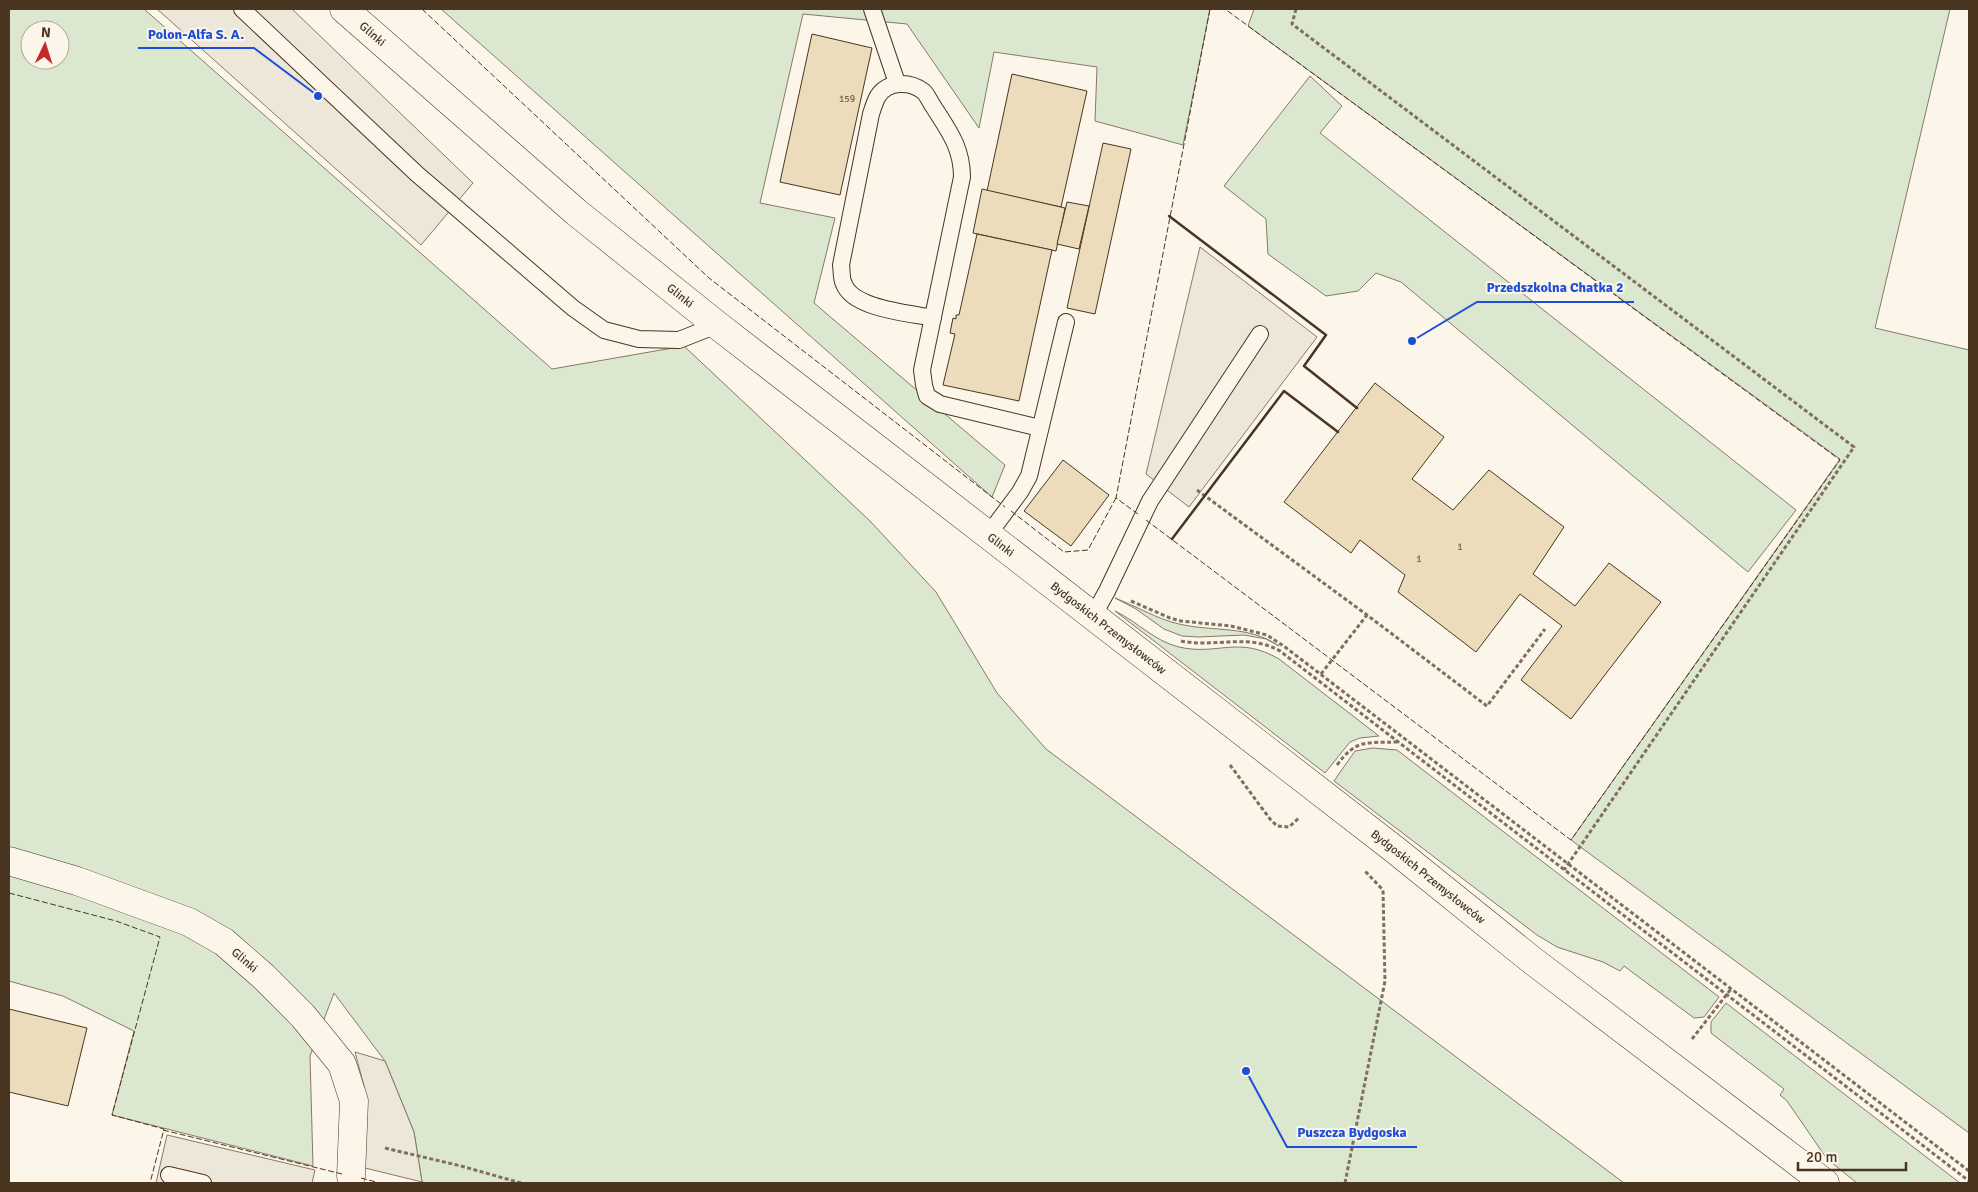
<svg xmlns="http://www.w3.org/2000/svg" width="1978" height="1192" viewBox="0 0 1978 1192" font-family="Signika,sans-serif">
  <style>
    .green { fill: #dce7d0; stroke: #887966; fill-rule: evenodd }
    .parking { fill: #ede7d9; stroke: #887966 }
    .building { fill: #ecdcbc; stroke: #4a3520 }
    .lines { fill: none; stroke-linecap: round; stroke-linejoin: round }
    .lane-casing { stroke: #4a3520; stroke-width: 18 }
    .street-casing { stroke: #4a3520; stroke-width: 29 }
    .secondary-casing { stroke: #4a3520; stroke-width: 29 }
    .path { stroke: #7f6f5c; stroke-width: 3; stroke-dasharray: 4 2.5; stroke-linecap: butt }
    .lane { stroke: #fbf6e9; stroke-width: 16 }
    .street { stroke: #fbf6e9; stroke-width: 28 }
    .secondary { stroke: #fbf6e9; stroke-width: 28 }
    .fence { stroke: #4a3520; stroke-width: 1; stroke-dasharray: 6 2.5; stroke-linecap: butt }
    .wall { stroke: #4a3520; stroke-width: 2.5 }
    .labels { text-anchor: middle; stroke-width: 4; stroke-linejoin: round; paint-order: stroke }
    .number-label { font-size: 10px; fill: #725f47 }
    .street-label { font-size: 12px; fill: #4a3520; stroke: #fbf6e9 }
    .leader { fill: none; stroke: #1d4ed8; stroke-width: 2 }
    .callout-dot { fill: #1d4ed8; stroke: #fbf6e9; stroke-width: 2 }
    .callout-label { font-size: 14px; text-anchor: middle; font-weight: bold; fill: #1d4ed8; stroke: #fbf6e9; stroke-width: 4; stroke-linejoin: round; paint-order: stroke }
  </style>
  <rect width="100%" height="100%" fill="#fbf6e9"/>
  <g class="green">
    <path d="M9,9h135l408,360 132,-23 186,175 66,71 61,101 49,56 578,434h-1197l-5,-1 -8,-50 -29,-71 -51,-68 -24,63 3,110 -201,-51 22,-84 -71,-35 -54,-15zM30,30h30v30h-30z"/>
    <polygon points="441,9 1210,9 1183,145 1095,121 1097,67 994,52 979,128 907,24 803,14 760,203 835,218 814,303 1005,465 992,497"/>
    <polygon points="1254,9 1950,9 1875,328 1969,350 1969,1133 1571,840 1840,459 1248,26"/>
    <polygon points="1310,76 1342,106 1320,133 1796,510 1748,572 1401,282 1376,273 1358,291 1326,296 1268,254 1266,219 1224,186"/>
    <path d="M1115,598c21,8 42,21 64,26 34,8 70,1 100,22l-13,-7 -22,-4 -46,2 -16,-1 -18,-7 -28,-20z"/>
    <path d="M1115,611c23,11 39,30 64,36 39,9 59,-12 100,12l100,77 -19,2 -10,4 -25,31z"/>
    <polygon points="1373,748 1397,750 1719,997 1704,1017 1694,1018 1624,966 1620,971 1603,962 1557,947 1537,935 1334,781 1355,751"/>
    <polygon points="1726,1003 1960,1183 1857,1183 1827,1159 1787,1101 1780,1095 1784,1089 1711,1033 1711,1022"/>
  </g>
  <g class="parking">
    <polygon points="157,9 292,9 473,183 421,245"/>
    <polygon points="1200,247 1317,337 1189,507 1146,474"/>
    <polygon points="355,1052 385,1061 414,1132 422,1182 361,1167 364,1086"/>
    <polygon points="167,1135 315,1170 312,1183 156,1183"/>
  </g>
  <g class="building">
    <polygon points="812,34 872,48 840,195 780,182"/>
    <polygon points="1012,74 1087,91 1061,207 987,191"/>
    <polygon points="1103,143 1131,149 1095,314 1067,308"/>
    <polygon points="982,189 1065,208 1056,251 973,233"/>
    <polygon points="1067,202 1089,206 1079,249 1057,244"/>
    <polygon points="977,234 1052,250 1019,401 943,385 955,334 950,333 953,318 956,319 956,315 959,315"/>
    <polygon points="1375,383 1444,437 1412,479 1453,510 1489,470 1564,527 1533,574 1575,606 1609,563 1661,602 1571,719 1521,680 1562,626 1520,594 1476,652 1398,592 1405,575 1360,540 1351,553 1284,502"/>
    <polygon points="1063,460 1109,495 1071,546 1024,511"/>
    <polygon points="9,1009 87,1028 68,1106 9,1092"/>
  </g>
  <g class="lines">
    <g class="lane-casing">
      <g id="lane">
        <polyline points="242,9 417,174 573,308 604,330 639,339 679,340 717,325"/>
        <polyline points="872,9 897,83"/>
        <path d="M933,318c-23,-5 -80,-9 -89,-34 -3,-5 -2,-13 -3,-19l30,-151c2,-6 4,-13 7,-18 10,-15 31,-15 45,-5 4,3 7,11 10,15 15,24 29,41 29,71l-40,193 2,15 3,11 13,8 100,24"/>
        <polyline points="988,535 1020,492 1029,476 1066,322"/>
        <polyline points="1093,616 1107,591 1150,501 1260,334"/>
        <polyline points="169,1175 203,1183"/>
      </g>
    </g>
    <g class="street-casing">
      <g id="street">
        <path id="s1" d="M9,861l68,20 112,41 35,20 39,34 40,40 39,48 12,37 -3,75"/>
      </g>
    </g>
    <g class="secondary-casing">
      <g id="secondary">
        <path id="s2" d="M344,9l232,203 141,113 677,524 139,112 292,222"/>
      </g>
    </g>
    <g class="path">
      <polyline points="1296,9 1292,24 1854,447 1564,870"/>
      <polyline points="1197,490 1367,615 1487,706 1545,629"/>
      <polyline points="1131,601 1170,618 1181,621 1231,626 1267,635 1285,647 1969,1171"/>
      <path d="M1181,641c33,7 68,-8 99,10l689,530"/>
      <polyline points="1321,674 1367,615"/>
      <polyline points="1230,765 1270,819 1277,826 1289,827 1300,817"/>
      <path d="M1337,765c19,-26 29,-22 60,-23"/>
      <polyline points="1692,1039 1731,989"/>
      <polyline points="385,1148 461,1166 521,1183"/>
      <polyline points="1345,1183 1385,981 1383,890 1364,870"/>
    </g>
    <use href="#lane" class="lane"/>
    <use href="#street" class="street"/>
    <use href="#secondary" class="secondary"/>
    <g class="fence">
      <polyline points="422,9 709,278 1005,507"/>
      <polyline points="1011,511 1064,552 1088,550 1117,496"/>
      <polyline points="1138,514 1116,498 1210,9"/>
      <polyline points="1146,520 1571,840 1840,460 1225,9"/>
      <polyline points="9,893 116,921 160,937 112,1115 164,1129 150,1183"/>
      <polyline points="163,1130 342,1174"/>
      <polyline points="361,1178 380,1183"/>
    </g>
    <g class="wall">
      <polyline points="1169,216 1326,335 1304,366 1357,408"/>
      <polyline points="1172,539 1284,391 1338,432"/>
    </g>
  </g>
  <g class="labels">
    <g class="number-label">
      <text x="847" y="102">159</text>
      <text x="1460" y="550">1</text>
      <text x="1419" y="562">1</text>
    </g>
    <g class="street-label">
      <text dy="4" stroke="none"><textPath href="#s2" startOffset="38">Glinki</textPath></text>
      <text dy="4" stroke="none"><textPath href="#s2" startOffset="442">Glinki</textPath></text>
      <text dy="4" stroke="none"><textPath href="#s2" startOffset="848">Glinki</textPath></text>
      <text dy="4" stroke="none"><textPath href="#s2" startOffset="984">Bydgoskich Przemysłowców</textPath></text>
      <text dy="4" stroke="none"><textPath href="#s2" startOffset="1389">Bydgoskich Przemysłowców</textPath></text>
      <text dy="4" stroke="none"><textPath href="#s1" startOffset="258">Glinki</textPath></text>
    </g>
  </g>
  <path class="leader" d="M318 96L254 48H138M1412 341L1477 302H1634M1246 1071L1287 1147H1417"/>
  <g class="callout-dot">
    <circle cx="318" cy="96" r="5"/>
    <circle cx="1412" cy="341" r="5"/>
    <circle cx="1246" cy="1071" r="5"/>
  </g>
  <g class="callout-label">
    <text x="196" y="39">Polon-Alfa S. A.</text>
    <text x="1555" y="292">Przedszkolna Chatka 2</text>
    <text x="1352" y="1137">Puszcza Bydgoska</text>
  </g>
  <rect width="1978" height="1192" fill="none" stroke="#4a3520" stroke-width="20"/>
  <g transform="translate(45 45) rotate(4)"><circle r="24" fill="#fbf6e9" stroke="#b4a999"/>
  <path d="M0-4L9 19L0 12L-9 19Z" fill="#c62828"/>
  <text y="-8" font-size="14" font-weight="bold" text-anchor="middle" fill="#4a3520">N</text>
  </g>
  <path d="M1798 1162v8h108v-8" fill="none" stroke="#4a3520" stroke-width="2.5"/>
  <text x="1806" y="1162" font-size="15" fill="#4a3520" stroke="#fbf6e9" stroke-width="4" paint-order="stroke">20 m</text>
</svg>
